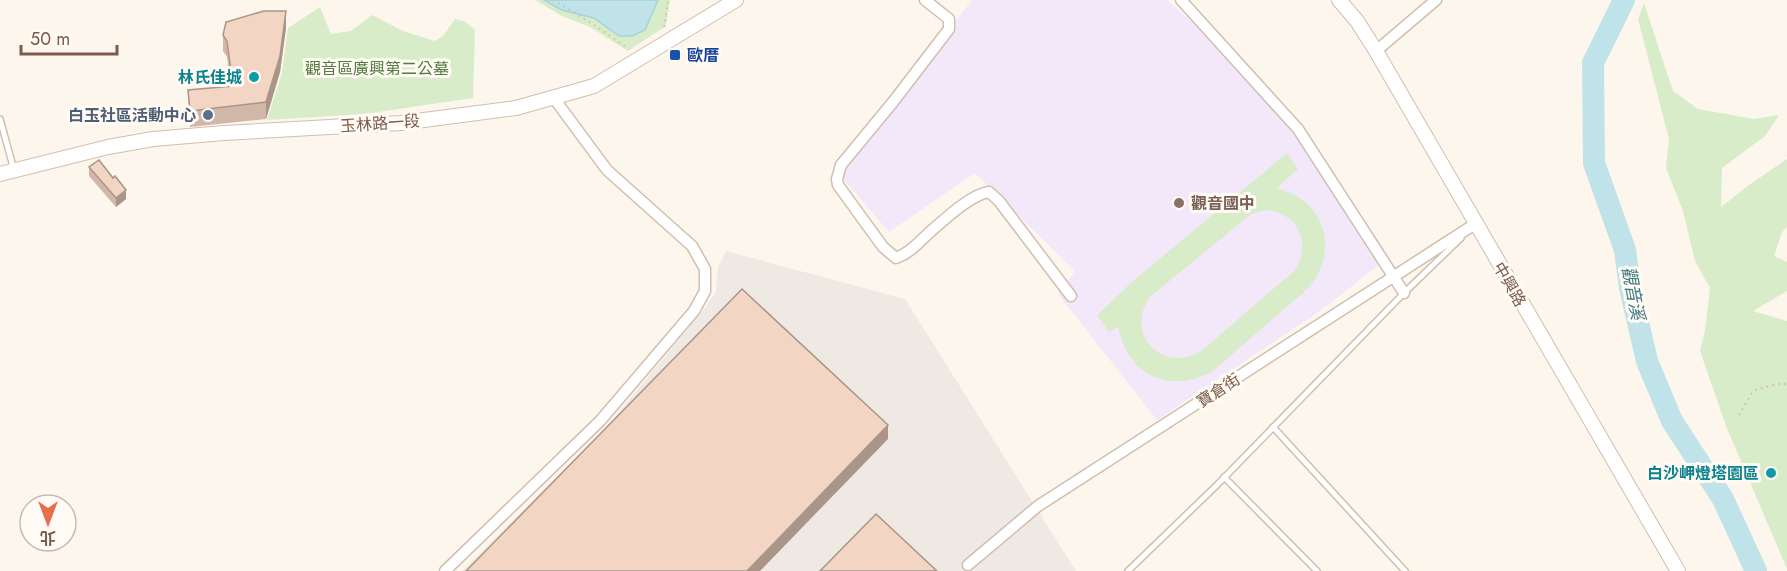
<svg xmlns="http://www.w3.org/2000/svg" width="1787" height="571" viewBox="0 0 1787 571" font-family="Jost,'Noto Sans TC',sans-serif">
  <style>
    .industrial { fill: #efe9e4 }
    .education { fill: #f3e8fa }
    .green { fill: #d8ecc9; fill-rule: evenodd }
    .water { fill: #bfe3e8; stroke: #a5d3da; stroke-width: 1.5 }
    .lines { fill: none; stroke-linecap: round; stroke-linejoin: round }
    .river { stroke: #bfe3e8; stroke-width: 22 }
    .service-casing { stroke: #d1beb0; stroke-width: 8 }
    .minor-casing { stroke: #d1beb0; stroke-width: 13 }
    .tertiary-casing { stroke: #d1beb0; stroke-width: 16 }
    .path { stroke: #d9b8a5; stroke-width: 2; stroke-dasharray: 1.5 4.5; stroke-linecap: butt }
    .service { stroke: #fff; stroke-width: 5 }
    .minor { stroke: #fff; stroke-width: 10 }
    .tertiary { stroke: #fff; stroke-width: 14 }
    .wall { fill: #d1b7a8 }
    .shaded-wall { fill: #aa9588 }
    .building { fill: #f3d5c3; stroke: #aa9588; stroke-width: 1.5 }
    .transit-dot { fill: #1a4fb4; stroke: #fffaf3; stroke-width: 2 }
    .culture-dot { fill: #0f9aa8; stroke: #fffaf3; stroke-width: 2 }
    .service-dot { fill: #5c6f8a; stroke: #fffaf3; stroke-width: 2 }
    .education-dot { fill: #8d6e63; stroke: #fffaf3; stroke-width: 2 }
    .labels { text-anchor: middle; stroke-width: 6; stroke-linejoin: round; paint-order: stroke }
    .transit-label { font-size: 16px; font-weight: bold; fill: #164399; stroke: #fffaf3; text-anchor: start }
    .park-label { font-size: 16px; fill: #537a41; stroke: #fffaf3 }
    .culture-label { font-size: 16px; font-weight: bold; fill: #0d838f; stroke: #fffaf3; text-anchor: end }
    .service-label { font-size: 16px; font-weight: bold; fill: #4e5e75; stroke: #fffaf3; text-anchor: end }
    .street-label { font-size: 16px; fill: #7a5c4d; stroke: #fffaf3 }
    .education-label { font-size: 16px; font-weight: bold; fill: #785e54; stroke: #fffaf3; text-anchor: start }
    .water-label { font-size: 18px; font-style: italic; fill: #437c86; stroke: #fffaf3 }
  </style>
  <rect width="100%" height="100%" fill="#fdf6ec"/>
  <polygon class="industrial" points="726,251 905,299 1076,571 462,571 606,428 704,309 716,292 718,267"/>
  <polygon class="education" points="972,0 1167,0 1215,42 1300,123 1389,257 1320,311 1157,420 1058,294 1075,271 975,173 889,232 838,173"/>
  <g class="green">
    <polygon points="535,0 670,0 666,26 628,51 590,27 562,16"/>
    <polygon points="1644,3 1673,91 1698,109 1754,119 1779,115 1765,136 1722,168 1721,207 1749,185 1787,159 1787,227 1782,232 1774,256 1787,262 1787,291 1753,311 1787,321 1787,569 1726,426 1700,351 1705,331 1710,288 1695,261 1683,211 1666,168 1669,139 1638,19"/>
    <polygon points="320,7 331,34 351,31 372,15 403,31 435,41 443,36 455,19 466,22 475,30 473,98 365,114 267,120 282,73 288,28"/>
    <path d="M1287,153l11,16 -21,19c7,3 15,5 21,9 36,23 35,69 5,96l-90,78c-43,24 -85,5 -95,-44l-9,5 -12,-17 36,-34zM1265,210c33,2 48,34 29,61l-94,81c-39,21 -76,-18 -50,-55l101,-83z"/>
  </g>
  <polygon class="water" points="544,0 658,0 645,30 632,36 619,36 594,18 562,10"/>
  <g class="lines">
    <polyline class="river" points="1624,0 1593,63 1594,163 1625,250 1630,288 1647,361 1672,421 1723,499 1756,571"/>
    <g class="service-casing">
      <g id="service">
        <polyline points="0,119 14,170"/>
        <polyline points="1273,427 1405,571"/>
        <polyline points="1224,477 1317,571"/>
        <polyline points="1128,571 1218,484 1404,293 1461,238"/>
      </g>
    </g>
    <g class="minor-casing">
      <g id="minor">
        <path d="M925,0l24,19v10l-56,73 -52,63 -4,14 1,6 45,62 13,11c14,-5 23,-16 34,-26 15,-13 40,-37 59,-40l10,9 72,95"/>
        <polyline points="1181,0 1298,129 1404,293"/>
        <polyline points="1376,51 1436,0"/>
        <polyline points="968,565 1038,506 1475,224"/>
        <polyline points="445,571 600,421 694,311 705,291 705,269 692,246 607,170 553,97"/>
      </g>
    </g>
    <g class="tertiary-casing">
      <g id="tertiary">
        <polyline points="1339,0 1357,21 1376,51 1678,571"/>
        <polyline points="0,174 108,147 153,139 224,133 401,123 516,108 594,86 736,0"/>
      </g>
    </g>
    <g class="path">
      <polyline points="553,0 588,21 629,49"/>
      <polyline points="664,27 668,0"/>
      <polyline points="1739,415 1753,391 1776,384 1787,384"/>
    </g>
    <use href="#service" class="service"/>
    <use href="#minor" class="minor"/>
    <use href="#tertiary" class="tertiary"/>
  </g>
  <g class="wall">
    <polygon points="286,28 280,72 266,119 190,127 188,90 231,87 227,57 223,51 223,35"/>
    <polygon points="89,167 126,199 116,207 89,176"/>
  </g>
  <g class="shaded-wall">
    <polygon points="286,11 286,28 280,72 266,119 266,102"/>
    <polygon points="126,190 126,199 116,207 116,198"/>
    <polygon points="888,425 888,439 760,571 747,571"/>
  </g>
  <g class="building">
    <polygon points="264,11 286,11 280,56 266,102 190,111 188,90 233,86 227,41 223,35 226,22"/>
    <polygon points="99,160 113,178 115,176 126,190 116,198 89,167"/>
    <polygon points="742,289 888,425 747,571 466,571"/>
    <polygon points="876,514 937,571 820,571"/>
  </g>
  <rect class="transit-dot" x="669" y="49" width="12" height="12" rx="3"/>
  <g class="culture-dot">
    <circle cx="254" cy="77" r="6"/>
    <circle cx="1771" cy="473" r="6"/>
  </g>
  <circle class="service-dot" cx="208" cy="115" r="6"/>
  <circle class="education-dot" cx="1179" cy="203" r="6"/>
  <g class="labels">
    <g class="transit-label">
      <text x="687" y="61">歐厝</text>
    </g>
    <g class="park-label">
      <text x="377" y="74">觀音區廣興第二公墓</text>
    </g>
    <g class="culture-label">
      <text x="242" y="83">林氏佳城</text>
      <text x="1759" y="479">白沙岬燈塔園區</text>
    </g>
    <g class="service-label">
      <text x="196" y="121">白玉社區活動中心</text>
    </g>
    <g class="street-label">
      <text transform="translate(380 123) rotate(-4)" y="6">玉林路一段</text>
      <text transform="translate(1510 284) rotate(60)" y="6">中興路</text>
      <text transform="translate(1218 390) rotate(-33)" y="6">寶倉街</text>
    </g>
    <g class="education-label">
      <text x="1191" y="209">觀音國中</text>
    </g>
    <g class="water-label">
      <text transform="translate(1633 293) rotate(79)" y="6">觀音溪</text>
    </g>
  </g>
  <g transform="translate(48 523) rotate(180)"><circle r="28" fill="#fffaf3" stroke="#cabbb1" stroke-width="1.5"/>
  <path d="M0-4.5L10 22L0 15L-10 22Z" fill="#e76f51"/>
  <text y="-9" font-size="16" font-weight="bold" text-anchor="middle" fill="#7a5c4d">北</text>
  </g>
  <path d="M21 45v9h96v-9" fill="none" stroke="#7a5c4d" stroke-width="3"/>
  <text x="30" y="45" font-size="18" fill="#7a5c4d" stroke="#fffaf3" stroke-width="4.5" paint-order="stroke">50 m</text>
</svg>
